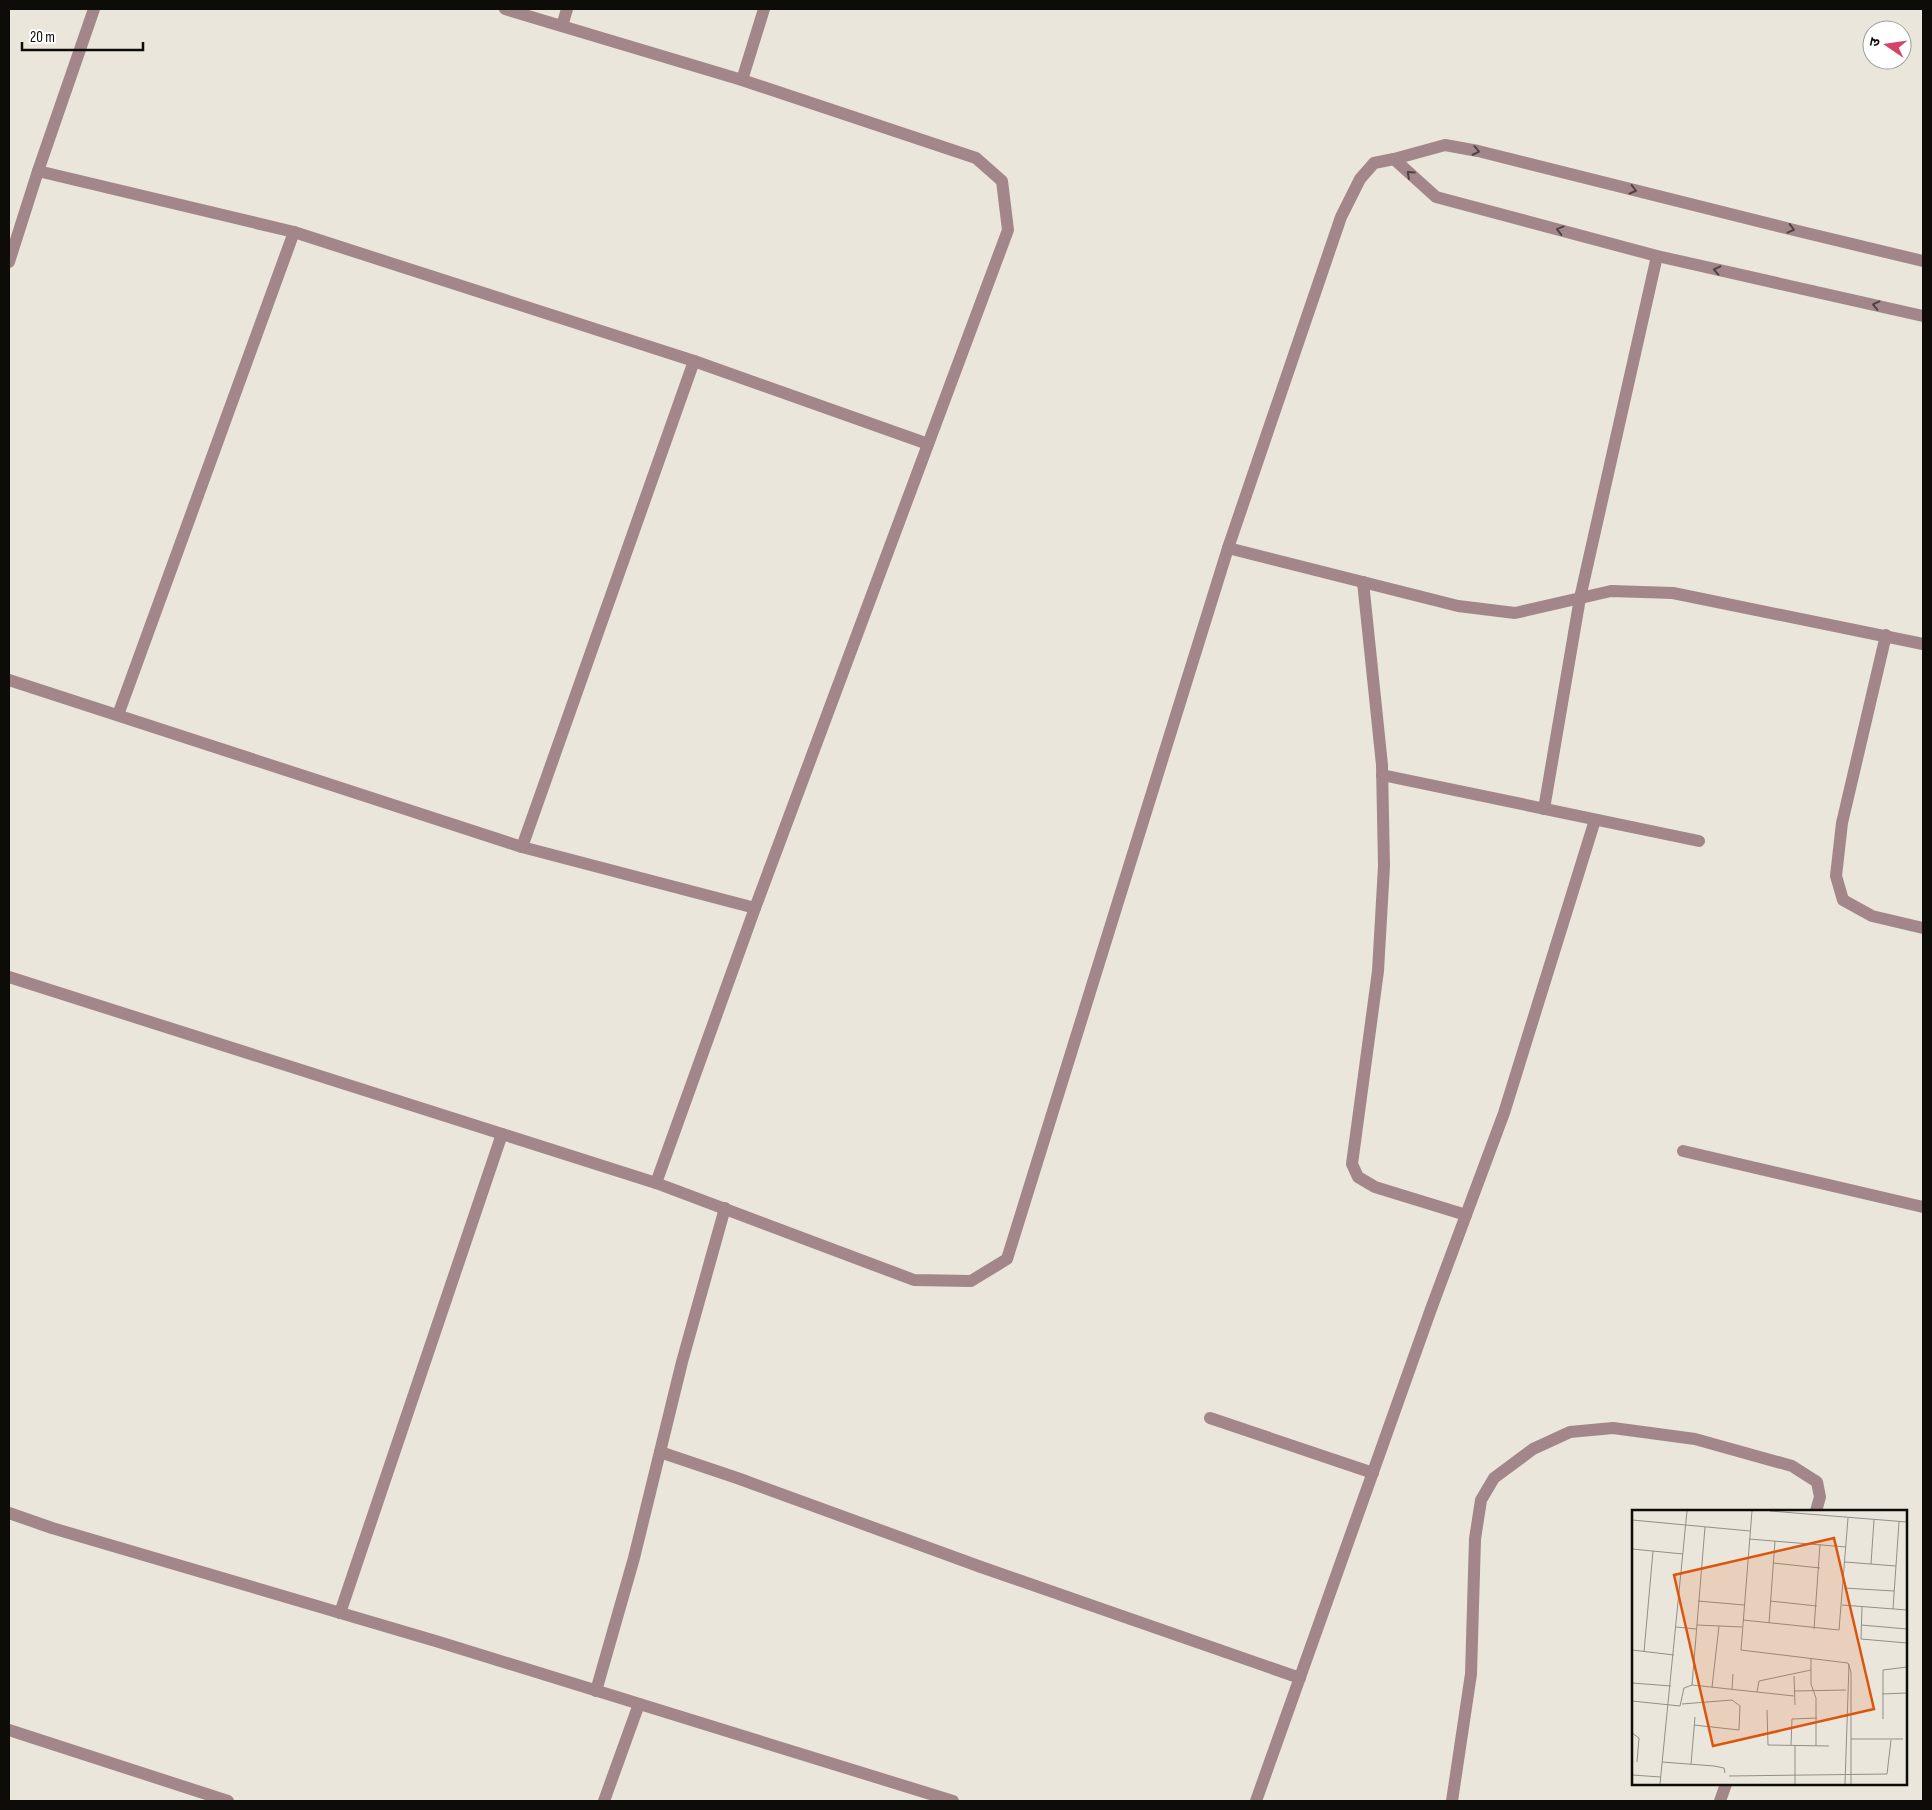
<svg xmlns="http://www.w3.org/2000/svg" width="1932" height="1810" viewBox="0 0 1932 1810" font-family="'Sofia Sans Condensed','Noto Sans Devanagari',sans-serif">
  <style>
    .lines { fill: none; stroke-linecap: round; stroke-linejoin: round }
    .minor { stroke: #a3868a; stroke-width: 12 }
    .oneway { stroke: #504342 }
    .inset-road { fill: none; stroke: #928f87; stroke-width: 1 }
    .view { fill: #dd550c; fill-opacity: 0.15; stroke: #dd550c; stroke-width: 2.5 }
    .inset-edge { fill: none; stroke: #0d0c08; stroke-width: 2.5 }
  </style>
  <rect width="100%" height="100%" fill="#eae6db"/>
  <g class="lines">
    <g class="minor">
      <polyline points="505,9 742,80 976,158 1002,181 1008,230 755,908 656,1183"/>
      <polyline points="562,26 567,9"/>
      <polyline points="742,80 764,9"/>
      <polyline points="1394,159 1436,197 1657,256 1923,316"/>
      <polyline points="38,171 294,232 694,361 928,444"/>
      <polyline points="9,262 38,171 94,9"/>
      <polyline points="1228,548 1458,606 1515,613 1611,591 1673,593 1923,644"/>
      <polyline points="1363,582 1382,765 1384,866 1378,971 1352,1164 1358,1177 1375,1187 1466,1215"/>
      <polyline points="1886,635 1842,823 1836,876 1843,900 1872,916 1923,928"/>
      <polyline points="9,680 522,847 755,908"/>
      <polyline points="118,715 294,232"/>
      <polyline points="1382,775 1699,841"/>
      <polyline points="1544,809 1580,598 1657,256"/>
      <polyline points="522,847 694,361"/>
      <polyline points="9,977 656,1183 914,1280 971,1281 1007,1259 1228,548 1341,217 1360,179 1374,163 1394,159 1445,145 1478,151 1798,231 1923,261"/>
      <polyline points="1683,1151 1923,1207"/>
      <polyline points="1210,1418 1373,1473"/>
      <polyline points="660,1452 740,1479 981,1567 1300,1678"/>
      <polyline points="9,1513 52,1528 439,1642 953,1801"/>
      <polyline points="340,1613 502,1134"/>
      <polyline points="596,1691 634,1558 682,1362 725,1208"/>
      <polyline points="9,1730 228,1801"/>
      <polyline points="604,1801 639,1704"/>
      <polyline points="1256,1801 1431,1309 1504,1113 1595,820"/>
      <polyline points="1452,1801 1471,1674 1475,1539 1481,1500 1494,1478 1533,1449 1570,1432 1613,1428 1695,1439 1792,1466 1817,1482 1820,1497 1816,1511"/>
      <polyline points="1720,1801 1726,1784"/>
    </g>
  </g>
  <defs><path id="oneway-chevron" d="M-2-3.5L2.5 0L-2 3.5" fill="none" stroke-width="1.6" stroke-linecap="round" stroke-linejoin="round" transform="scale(1.25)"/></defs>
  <g class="oneway">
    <use href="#oneway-chevron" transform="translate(1476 151) rotate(12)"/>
    <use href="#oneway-chevron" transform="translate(1410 174) rotate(-138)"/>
    <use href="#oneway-chevron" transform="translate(1633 190) rotate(14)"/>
    <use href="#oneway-chevron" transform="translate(1791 229) rotate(14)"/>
    <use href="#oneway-chevron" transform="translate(1560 230) rotate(-165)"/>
    <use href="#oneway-chevron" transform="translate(1717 270) rotate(-167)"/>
    <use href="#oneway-chevron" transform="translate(1876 305) rotate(-167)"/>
  </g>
  <g transform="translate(1632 1510)">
    <rect width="275" height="275" fill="#eae6db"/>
    <path class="inset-road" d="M120,1l-11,139 107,13 3,9v112M138,1l137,11M0,10l118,11M117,29l97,8M0,39l51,5M213,52l51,4M141,53l47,5M239,54l3,-44M212,78l50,3M66,91l46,4M138,91l47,5M210,95l65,5M230,97l-1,32 46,4M261,99l6,-87M111,110l96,10 9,-112M137,113l6,-82M65,115l45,2M229,115l46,4M44,117l20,2M182,119l6,-85M0,140l42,5M12,142l9,-101M179,148v26l5,14v48M162,166l1,29M0,173l39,3M60,175l13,-158M80,177l7,-61M100,179l1,-15M162,181l52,-1M125,182l2,-11 52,-11M250,184l25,-1M0,191l48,5 4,-18 8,-3 102,11M50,194l50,-4 8,6 -1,24 -45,-5M135,200l1,35 61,1M251,209v-49l24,-3M0,223l7,5 -2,24M219,229h52M159,235l1,-26 25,-1M30,252l52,4 10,2 1,5M59,254l4,-47M0,265l29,2M97,266l158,-2 4,-34M28,274l27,-273M163,274v-39M213,274l4,-120"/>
    <path class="view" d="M202,28l40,171 -161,37 -39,-171z"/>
    <rect width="275" height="275" class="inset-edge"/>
  </g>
  <rect width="1932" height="1810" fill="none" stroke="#0d0c08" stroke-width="20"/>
  <g transform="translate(1887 45) rotate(283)"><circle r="24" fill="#ffffff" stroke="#9e9e9c"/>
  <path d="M0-4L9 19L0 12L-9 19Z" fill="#d34468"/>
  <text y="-8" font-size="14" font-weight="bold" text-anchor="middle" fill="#0d0c08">उ</text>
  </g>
  <path d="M22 42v8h121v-8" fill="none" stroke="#0d0c08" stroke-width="2.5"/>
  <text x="30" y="42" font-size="15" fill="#0d0c08" stroke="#ffffff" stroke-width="4" paint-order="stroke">20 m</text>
</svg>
